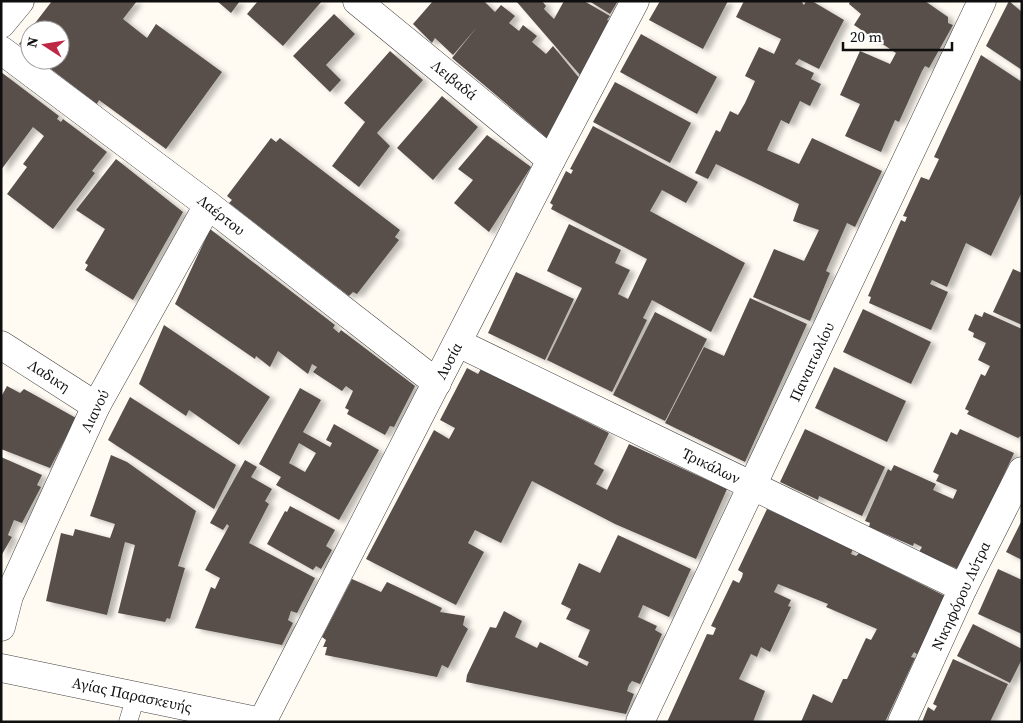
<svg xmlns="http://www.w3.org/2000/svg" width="1023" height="723" viewBox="0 0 1023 723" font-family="'Source Serif 4',serif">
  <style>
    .building { fill: #584f4c; fill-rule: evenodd; filter: url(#shadow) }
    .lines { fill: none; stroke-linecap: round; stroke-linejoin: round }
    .service-casing { stroke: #424242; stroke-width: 19 }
    .minor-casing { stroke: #424242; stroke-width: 29 }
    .service { stroke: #fff; stroke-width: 18 }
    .minor { stroke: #fff; stroke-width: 28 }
    .labels { text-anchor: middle; stroke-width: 5; stroke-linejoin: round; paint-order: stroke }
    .street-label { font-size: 15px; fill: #0f0f0f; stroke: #fff }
  </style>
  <defs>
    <filter id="shadow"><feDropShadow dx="5.5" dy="3" stdDeviation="2.5" flood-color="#0004"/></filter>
  </defs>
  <rect width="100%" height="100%" fill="#fffaf2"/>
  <g class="building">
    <polygon points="52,1 137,1 123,19 147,38 156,24 222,72 166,149 99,100 97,104 39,60 60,60 60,30 30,30 30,53 19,44"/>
    <polygon points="217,1 240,1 231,13"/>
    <polygon points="258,1 322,1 283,46 247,14"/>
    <polygon points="433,1 484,1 495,12 501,5 515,16 509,23 519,31 523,25 537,36 532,42 546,54 553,46 580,79 548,139 452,58 477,27 453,55 435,38 432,43 413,24"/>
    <polygon points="516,1 542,1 546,6 544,9 554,19 564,1 584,1 610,16 607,20 610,21 580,75"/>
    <polygon points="589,1 618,1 610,14"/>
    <polygon points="660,1 728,1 703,49 649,20"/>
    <polygon points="744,1 801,1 804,5 806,1 812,1 844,20 819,69 799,59 795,64 814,73 811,79 821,84 810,106 800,101 789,124 781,120 767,150 799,164 812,138 882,171 855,227 847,223 826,271 830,273 810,321 753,297 774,249 804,261 819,230 793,221 799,204 716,164 708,179 695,173 716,130 720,132 730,111 738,115 745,103 755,81 745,76 759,47 774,54 781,39 736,17"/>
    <polygon points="850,1 925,1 948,17 948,23 953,25 929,68 925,66 922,71 899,122 895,120 881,152 845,136 860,104 840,95 860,51 890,64 896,53 854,25 861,14 849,4"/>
    <polygon points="1009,1 1022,12 1022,70 986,46"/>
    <polygon points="334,14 355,34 326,65 341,80 330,92 293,56"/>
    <polygon points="641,34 717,77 697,114 620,72"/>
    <polygon points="390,51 423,80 377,133 390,146 359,187 332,166 365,122 344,103"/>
    <polygon points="981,55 1022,82 1022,192 991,256 966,243 947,287 932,280 930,284 948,292 931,330 869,303 871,297 868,296 901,220 905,222 907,217 903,216 921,177 929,180 939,159 934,157"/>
    <polygon points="1,72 59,116 57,119 61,122 63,119 107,152 92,171 95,173 53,229 7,194 27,167 23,164 44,136 33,127 1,170"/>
    <polygon points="615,82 691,123 670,163 593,122"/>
    <polygon points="442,96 478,127 433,180 397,148"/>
    <polygon points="593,126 698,182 686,203 662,190 650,211 745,263 711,332 652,300 643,318 647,320 612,392 547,360 582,288 547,271 569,224 621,250 615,263 630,270 618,294 628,299 647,259 551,209 553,205 550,203 566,171 571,174 573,170 570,169"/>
    <polygon points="487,135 531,167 489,232 454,203 473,180 458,169"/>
    <polygon points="271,138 276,142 280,138 400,230 395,237 399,240 357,294 353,292 349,296 229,203 232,200 227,196"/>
    <polygon points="116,159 183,212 133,300 85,270 88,265 85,263 105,229 76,210"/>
    <polygon points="210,229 335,325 333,328 339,333 341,330 415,386 394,427 390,426 385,435 347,414 349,410 345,408 353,391 346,386 342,391 313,372 317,367 312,364 308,374 278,351 270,367 256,356 255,359 175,304"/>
    <polygon points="1013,269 1022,273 1022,325 993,312"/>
    <polygon points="516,272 574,299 545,360 488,333"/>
    <polygon points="750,298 807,324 745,462 665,423 704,347 724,356"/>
    <polygon points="863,309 931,342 911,384 843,352"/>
    <polygon points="655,312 707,339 665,421 613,395"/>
    <polygon points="984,312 1022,329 1022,435 1018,438 967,414 969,411 965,409 981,374 985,376 990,366 978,360 986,343 973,337 974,333 968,330 975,314 982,317"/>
    <polygon points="164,325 270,397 239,445 189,410 186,416 139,384"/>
    <polygon points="834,367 906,401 887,442 815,408"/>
    <polygon points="467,368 478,374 481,369 609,433 594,464 604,470 596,484 607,490 629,444 727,489 696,559 615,524 532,481 501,543 475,530 468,543 484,552 456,605 366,559 434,430 449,439 455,428 440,420"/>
    <polygon points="7,386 20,393 24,389 76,418 50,468 1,449 1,397"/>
    <path d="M300,388l21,12 -18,32 27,15 2,-4 -6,-3 8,-16 45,26 -40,70 -63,-35 5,-8 -22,-13zM299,443l17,10 -11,19 -16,-9z"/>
    <polygon points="130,397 236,465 214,509 108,440"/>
    <polygon points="805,429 885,467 862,516 819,496 818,500 780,482"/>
    <polygon points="960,429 1014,453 960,570 919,552 922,547 914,543 913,546 869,527 870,523 865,521 888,469 891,471 894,465 936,484 933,490 953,499 957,490 936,481 939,475 933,472 951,432 957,435"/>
    <polygon points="111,455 127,462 196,511 178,566 185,568 170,619 167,618 165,622 118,613 135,545 125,542 107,615 46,601 61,533 73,536 75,529 110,538 115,524 90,516"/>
    <polygon points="1,457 42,475 37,485 41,487 22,523 14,520 8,535 12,537 1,556"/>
    <polygon points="245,460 257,467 251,477 272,489 265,501 269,504 249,543 315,578 297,613 291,611 288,620 293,623 282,645 195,628 211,587 215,589 220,578 205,570 229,526 227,524 223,530 210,523"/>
    <polygon points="290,506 335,530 326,546 332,550 321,569 316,566 313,570 267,544 285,511 287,512"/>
    <polygon points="767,509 853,549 851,554 856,556 859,553 947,597 918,655 914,652 911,657 915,658 885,722 801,722 813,694 832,703 843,679 847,679 866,638 871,640 877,629 826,607 828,604 778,584 774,592 791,600 788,606 791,607 770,652 761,647 757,657 751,654 739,679 765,691 753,722 667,722 707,634 713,635 716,628 711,626 733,580 739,583 742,577 743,573 738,570"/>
    <polygon points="1022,520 1022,560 1006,552"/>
    <polygon points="618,535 691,569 669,617 643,605 638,617 657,626 655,630 662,634 640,684 632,681 629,685 627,691 634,694 626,714 466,682 467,675 490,627 496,628 504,611 522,621 515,637 537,648 540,642 587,666 589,662 578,657 590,630 566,619 571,609 561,604 579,563 600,573"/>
    <polygon points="998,569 1022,580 1022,634 978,614"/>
    <polygon points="352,579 381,592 387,582 442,608 440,612 465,616 463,625 468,629 448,668 442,665 437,677 325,655 327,647 323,647 326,640 322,637"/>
    <polygon points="973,624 1022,649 1022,659 1010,683 957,656"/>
    <polygon points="953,659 1008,684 990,722 922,722 928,707 934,711 937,706 933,704"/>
  </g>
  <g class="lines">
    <g class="service-casing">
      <polyline id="service" points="128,722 136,696"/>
    </g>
    <g class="minor-casing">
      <g id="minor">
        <polyline points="357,1 551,160"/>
        <polyline points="1,24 20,1"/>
        <polyline points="1,50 208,205 437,383"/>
        <polyline points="458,343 963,588"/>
        <polyline points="1,345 96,406"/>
        <polyline points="1,627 9,596 96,406 208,205"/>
        <polyline points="1,668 262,722"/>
        <polyline points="262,722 551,160 635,1"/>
        <polyline points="640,722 982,1"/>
        <polyline points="902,722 963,588 1022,471"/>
      </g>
    </g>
    <use href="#service" class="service"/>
    <use href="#minor" class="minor"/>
  </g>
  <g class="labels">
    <g class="street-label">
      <text transform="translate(454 80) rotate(39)" y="5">Λειβαδά</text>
      <text transform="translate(221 215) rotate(38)" y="5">Λαέρτου</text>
      <text transform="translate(449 361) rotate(-62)" y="5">Λυσία</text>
      <text transform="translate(812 362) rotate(-65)" y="5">Παναιτωλίου</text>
      <text transform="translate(49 376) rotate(33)" y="5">Λαδικη</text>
      <text transform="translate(95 411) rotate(-64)" y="5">Λιανού</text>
      <text transform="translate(711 466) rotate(26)" y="5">Τρικάλων</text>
      <text transform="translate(961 596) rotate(-65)" y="5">Νικηφόρου Λύτρα</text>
      <text transform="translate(132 695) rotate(12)" y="5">Αγίας Παρασκευής</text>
    </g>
  </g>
  <rect width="1023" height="723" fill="none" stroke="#0f0f0f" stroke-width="5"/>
  <g transform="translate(45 45) rotate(282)"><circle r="24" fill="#ffffff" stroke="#9f9f9f"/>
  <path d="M0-4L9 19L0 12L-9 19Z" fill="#bf2845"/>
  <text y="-8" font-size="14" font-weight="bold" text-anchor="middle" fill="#0f0f0f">N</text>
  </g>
  <path d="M843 42v8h109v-8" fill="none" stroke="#0f0f0f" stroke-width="2.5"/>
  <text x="850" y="42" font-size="15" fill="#0f0f0f" stroke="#ffffff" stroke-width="4" paint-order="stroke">20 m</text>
</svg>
